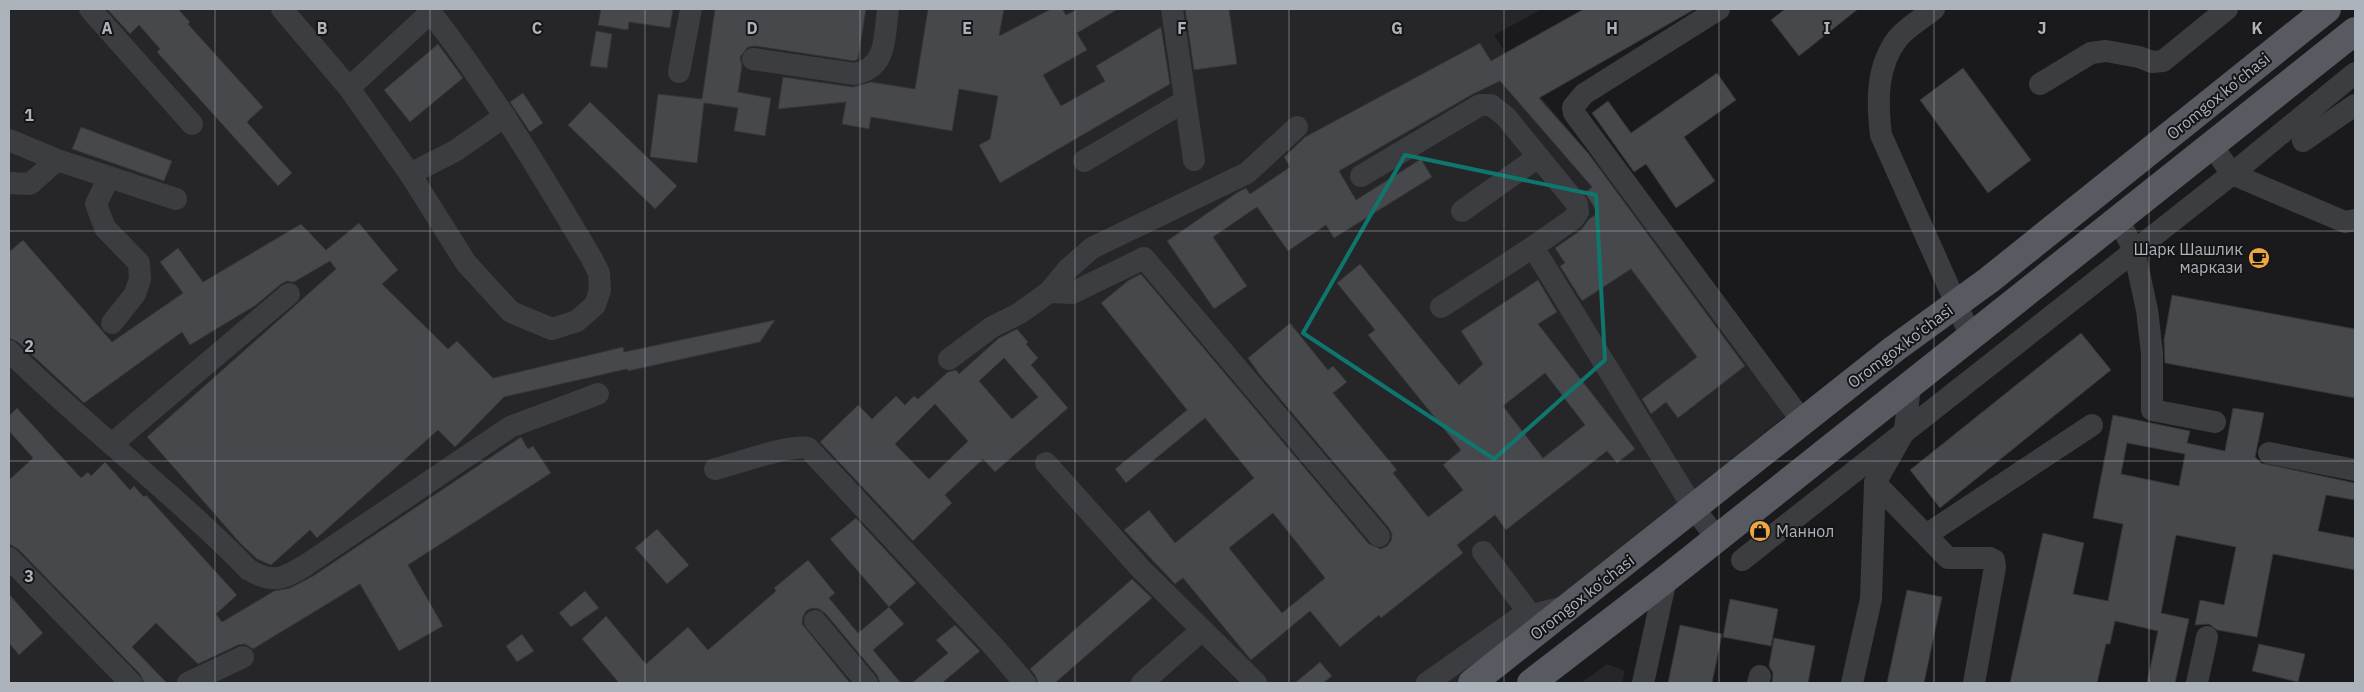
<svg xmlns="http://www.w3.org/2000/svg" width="2364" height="692" viewBox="0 0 2364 692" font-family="'IBM Plex Sans',sans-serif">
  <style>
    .built { fill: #262629 }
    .building { fill: #47484c; stroke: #343538; fill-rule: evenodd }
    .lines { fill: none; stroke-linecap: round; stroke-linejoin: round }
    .minor { stroke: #3b3d41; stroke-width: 22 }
    .major { stroke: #575a60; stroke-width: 28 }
    .marked { fill: none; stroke: #0f766e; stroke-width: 4; stroke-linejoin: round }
    .grid { fill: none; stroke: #adb3bb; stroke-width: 1; stroke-opacity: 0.55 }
    .labels { text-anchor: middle; stroke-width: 4; stroke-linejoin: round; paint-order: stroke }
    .street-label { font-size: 16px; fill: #adb3bb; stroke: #151517 }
    .poi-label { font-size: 16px; fill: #adb3bb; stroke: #151517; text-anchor: end }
    .grid-label { font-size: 16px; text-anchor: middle; font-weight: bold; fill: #adb3bb; stroke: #151517; stroke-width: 4; stroke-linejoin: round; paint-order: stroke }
  </style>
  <rect width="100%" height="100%" fill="#1a1a1c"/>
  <g class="built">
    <polygon points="9,9 1542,9 1494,35 1511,62 1664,242 1785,416 1456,683 9,683"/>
    <polygon points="1607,664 1625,671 1622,683 1581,683"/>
  </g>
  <g class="building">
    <polygon points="107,9 178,9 190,22 188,24 263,107 247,122 292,173 278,186 157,52 160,49 139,25 130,34"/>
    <polygon points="601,9 673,9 670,28 629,22 628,30 598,25"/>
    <polygon points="715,9 866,9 858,59 854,61 755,46 748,47 740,57 742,66 738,92 771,98 765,136 734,131 738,108 704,103 697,163 650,157 658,94 702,99"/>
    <polygon points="928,9 1004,9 999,36 1051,9 1062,9 1066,15 1078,9 1118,9 1077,33 1087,50 1043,75 1061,106 1105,81 1096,66 1161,27 1170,84 1000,183 979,145 990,139 998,96 959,89 952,131 871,117 869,129 842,124 846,102 778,109 783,77 853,87 871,82 915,89"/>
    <polygon points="1185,9 1229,9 1237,64 1194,70"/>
    <polygon points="1584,9 1695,9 1539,98 1588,153 1745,366 1678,418 1666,402 1651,414 1642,399 1697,357 1631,269 1582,301 1560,266 1565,263 1555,248 1581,230 1589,219 1598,213 1585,193 1592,187 1500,81 1473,94 1339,171 1356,200 1421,159 1432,177 1334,238 1326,225 1288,251 1257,207 1213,237 1247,286 1214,309 1167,241 1238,192 1246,188 1250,194 1290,167 1284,157 1305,137 1480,43 1491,61"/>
    <polygon points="1785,9 1858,9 1799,56 1771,20"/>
    <polygon points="596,31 612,34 607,68 590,66"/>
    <polygon points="438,44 463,78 410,122 384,90"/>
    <polygon points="1963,68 2031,160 1988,193 1920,100"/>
    <polygon points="1717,73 1736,100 1684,137 1715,181 1676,208 1646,164 1634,172 1592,113 1608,101 1631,133"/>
    <polygon points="523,93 543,123 530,132 510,102"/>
    <polygon points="590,102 677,186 655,209 568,125"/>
    <polygon points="81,127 172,161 164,181 72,149"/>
    <polygon points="359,223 398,270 382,284 448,349 457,341 493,378 623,347 624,352 775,320 760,342 628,371 627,369 504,397 455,447 438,430 317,538 310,530 271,565 257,559 240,543 147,437 336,269 330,261 294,282 287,281 281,284 256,305 190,345 182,332 84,403 18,342 9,338 9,252 23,240 112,342 183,293 160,262 178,248 203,282 301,224 326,250"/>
    <path d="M1360,264l99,121 24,-21 -22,-33 77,-51 19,32 -19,12 97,125 -18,14 -10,-12 -101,79 -11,-15 -38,30 6,8 -82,65 -2,-3 -39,32 -30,-36 -59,49 -68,-82 -8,6 -51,-54 25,-20 26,33 79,-65 -49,-60 -79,65 -11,-14 72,-59 -86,-107 28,-23 12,-6 228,270 12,5 6,-3 4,-5 1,-7 -3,-6 -129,-153 -12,-17 42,-35 38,47 5,-4 14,16 -14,11 64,77 -4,3 35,44 35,-27 -20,-25 18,-15 -93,-115 7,-5 -38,-47zM1545,373l40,52 -42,33 -40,-52zM1273,513l52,65 -43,35 -53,-65z"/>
    <polygon points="2172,295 2355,329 2355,398 2165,363 2164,340"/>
    <path d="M1017,329l11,13 -2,2 12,14 -7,7 37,43 -73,64 -12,-13 -38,36 7,8 -39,38 -93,-99 38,-37 14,14 24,-23 9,9 9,-9 4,3 30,-27 8,-2 3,4 40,-36zM1004,358l34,39 -26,22 -33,-38zM935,404l33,37 -39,38 -34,-35z"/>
    <polygon points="2081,333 2111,370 1940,508 1910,470"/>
    <polygon points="17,408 81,478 88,472 91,476 105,462 130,490 134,486 144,497 146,495 237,595 216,614 222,622 274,591 290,588 313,576 521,437 528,449 533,446 551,473 408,565 443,626 399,651 360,584 253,649 245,644 238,645 198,664 156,623 132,647 167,683 144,683 140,674 18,549 9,544 9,480 33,458 9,431 9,416"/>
    <path d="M2233,408l31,5 -9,44 6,6 94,20v17l-29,-5 -8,36 37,7v32l-82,-16 -16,83 -40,-7 -8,-6 -14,1 5,-25 24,5 12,-58 -60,-12 -15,78 28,6 -14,64h-28l11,-52 -43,-10 -5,23h-4l-9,39h-87l33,-150 41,10 -11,51 35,7 15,-77 -30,-6 20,-103 77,16 -3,12 38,8zM2127,443l58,11 -6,32 -58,-12z"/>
    <polygon points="856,518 916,583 889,607 830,539"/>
    <polygon points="657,529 689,565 667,584 635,548"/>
    <polygon points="808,560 835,593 829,598 858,633 889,607 904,624 873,650 901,683 880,683 877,675 825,613 819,609 812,608 806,611 803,617 802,624 850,683 619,683 582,639 606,616 646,664 688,627 708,650 776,591 774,588"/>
    <polygon points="1132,579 1152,598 1055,683 1038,683 1035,675 1030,669"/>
    <polygon points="1907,590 1942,597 1924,683 1887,683"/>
    <polygon points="585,591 599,608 571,627 559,613"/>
    <polygon points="9,594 43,633 19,655 9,643"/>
    <polygon points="1730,599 1778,609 1771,646 1723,637"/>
    <polygon points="955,625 980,651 942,683 912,683 948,653 936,640"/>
    <polygon points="1680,625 1722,634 1712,683 1668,683"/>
    <polygon points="522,634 534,651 517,662 506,646"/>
    <polygon points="1774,638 1815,646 1808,683 1772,683 1773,673 1769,666"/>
    <polygon points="2259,644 2305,654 2298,682 2252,671"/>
    <polygon points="1320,662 1332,676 1323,683 1295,683"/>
  </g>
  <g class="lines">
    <g class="minor">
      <polyline points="90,9 192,124"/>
      <polyline points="282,9 349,88 410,174 455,151 505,116"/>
      <polyline points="1172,9 1194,160"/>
      <polyline points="1719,9 1584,94 1573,107 1574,113 1803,422"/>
      <path d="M1934,9c-11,9 -27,18 -36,29 -22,28 -21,64 -17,97l90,202"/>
      <path d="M753,59l102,15c33,-7 29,-38 33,-65"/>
      <polyline points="679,72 691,9"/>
      <polyline points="2040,84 2091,53 2106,51 2139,57 2152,62 2163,61 2227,9"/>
      <polyline points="349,88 431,12"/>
      <polyline points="9,140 57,160 176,199"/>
      <polyline points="2303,141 2355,105"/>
      <polyline points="2211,144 2232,174 2345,222 2355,220"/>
      <polyline points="1084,161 1185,101"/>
      <path d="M410,174l56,89 45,49 41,17 25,-8 18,-16 5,-15 -1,-17 -7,-14c-51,-86 -102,-171 -164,-250"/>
      <polyline points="1361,176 1480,105 1491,105 1506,117 1577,204 1578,212 1573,219 1533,247 1694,509 1717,538"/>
      <polyline points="109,177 96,204 105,228 139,263 140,279 135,294 112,323"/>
      <polyline points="9,183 30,184 57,160"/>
      <polyline points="1462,211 1538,157"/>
      <polyline points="2118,219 2134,250 2147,310 2152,353 2152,410 2215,422"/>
      <polyline points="1049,292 1072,293 1144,258 1379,536"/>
      <polyline points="1441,307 1533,247"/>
      <path d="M9,351c77,76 164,141 240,219 25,14 34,9 57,-5l204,-138 88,-33"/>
      <polyline points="949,359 992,327 1020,313 1049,292 1068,269 1092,248 1247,173 1297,127"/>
      <polyline points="113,443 289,294"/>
      <polyline points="2269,453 2355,470"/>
      <polyline points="1046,463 1141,569 1256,683"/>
      <path d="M715,469c21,-5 74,-25 93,-21l187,200 30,35"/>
      <polyline points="1875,483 1948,558 1990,558 1994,560 1995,567 1974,683"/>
      <polyline points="1926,535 2092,425"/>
      <polyline points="1483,552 1530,614"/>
      <polyline points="9,558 131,683"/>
      <polyline points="1742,560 2232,174 2355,73"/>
      <polyline points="815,621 867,683"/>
      <polyline points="188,683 243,657"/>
      <polyline points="1142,683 1202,630"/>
      <polyline points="1427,683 1519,618 1569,606"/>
      <polyline points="1643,683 1666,579"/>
      <polyline points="1758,683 1760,676"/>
      <polyline points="1852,683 1871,599 1875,483 1905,430 1910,385"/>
      <polyline points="2197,683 2207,637"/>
    </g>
    <g class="major">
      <polyline points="1472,683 1894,349 1989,280 2327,9"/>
      <polyline points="1531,683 1666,579 2355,31"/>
    </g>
  </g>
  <path class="marked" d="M1405,155l191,40 9,165 -111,99 -191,-126z"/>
  <path class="grid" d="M215,9v674M430,9v674M645,9v674M860,9v674M1075,9v674M1289,9v674M1504,9v674M1719,9v674M1934,9v674M2149,9v674M9,231h2346M9,461h2346"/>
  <defs>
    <g id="cafe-disc" transform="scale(1.125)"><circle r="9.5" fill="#eca642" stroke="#151517"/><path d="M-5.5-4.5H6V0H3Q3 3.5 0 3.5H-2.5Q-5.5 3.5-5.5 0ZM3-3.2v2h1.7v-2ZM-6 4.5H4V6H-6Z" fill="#111"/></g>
    <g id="shop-disc" transform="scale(1.125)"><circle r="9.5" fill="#eca642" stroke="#151517"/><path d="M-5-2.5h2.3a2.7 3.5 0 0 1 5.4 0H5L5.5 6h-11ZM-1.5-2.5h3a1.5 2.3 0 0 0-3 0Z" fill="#111"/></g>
  </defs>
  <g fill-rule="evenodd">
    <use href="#cafe-disc" x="2259" y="258"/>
    <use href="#shop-disc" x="1760" y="531"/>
  </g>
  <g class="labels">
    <g class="street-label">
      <text transform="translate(2218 96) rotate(-39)" y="6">Oromgox ko‘chasi</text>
      <text transform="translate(1900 346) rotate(-37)" y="6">Oromgox ko‘chasi</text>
      <text transform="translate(1582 597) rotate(-38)" y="6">Oromgox ko‘chasi</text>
    </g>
    <g class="poi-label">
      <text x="2243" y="255">Шарк Шашлик<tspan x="2243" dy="18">маркази</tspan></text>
      <text x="1776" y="537" text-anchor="start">Маннол</text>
    </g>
  </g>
  <g class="grid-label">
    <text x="107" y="34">A</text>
    <text x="322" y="34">B</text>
    <text x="537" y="34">C</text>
    <text x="752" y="34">D</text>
    <text x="967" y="34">E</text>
    <text x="1182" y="34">F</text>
    <text x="1397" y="34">G</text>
    <text x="1612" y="34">H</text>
    <text x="1827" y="34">I</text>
    <text x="2042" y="34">J</text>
    <text x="2257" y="34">K</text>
    <text x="29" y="121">1</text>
    <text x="29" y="352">2</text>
    <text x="29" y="582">3</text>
  </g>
  <rect width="2364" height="692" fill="none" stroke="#adb3bb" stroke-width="20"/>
</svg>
